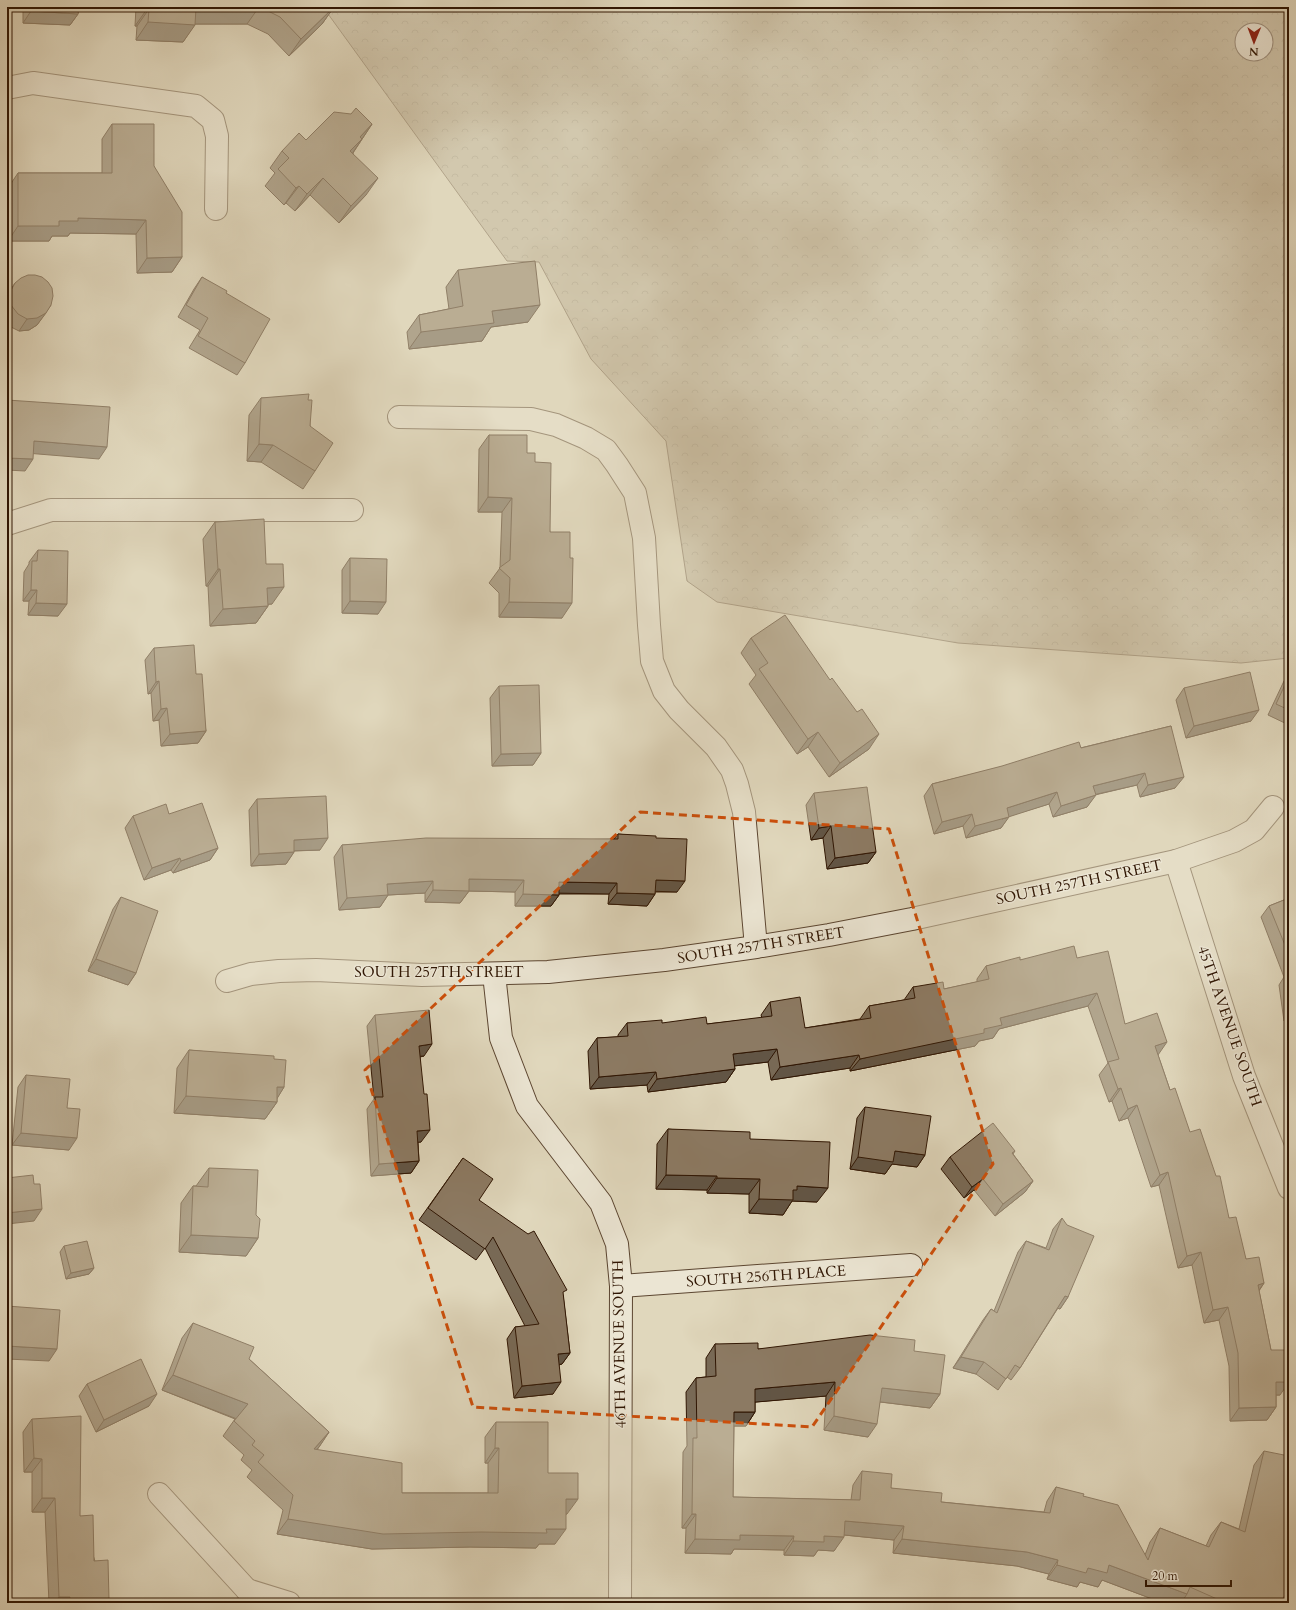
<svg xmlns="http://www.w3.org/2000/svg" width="1296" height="1610" viewBox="0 0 1296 1610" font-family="Cardo,serif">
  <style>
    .forest { fill: url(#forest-crowns); stroke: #796650; fill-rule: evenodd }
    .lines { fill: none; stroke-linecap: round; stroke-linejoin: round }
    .minor-casing { stroke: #5c4631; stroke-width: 24 }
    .minor { stroke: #ebe5d3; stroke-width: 22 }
    .wall { fill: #786955; stroke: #301603 }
    .shaded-wall { fill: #625545; stroke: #301603 }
    .building { fill: #8c7a63; stroke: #301603 }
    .marked { fill: none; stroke: #cc4f0b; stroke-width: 3; stroke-dasharray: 8 5; stroke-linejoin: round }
    .labels { text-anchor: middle; stroke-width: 3; stroke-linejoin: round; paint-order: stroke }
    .street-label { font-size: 15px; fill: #301603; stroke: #ebe5d3 }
  </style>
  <defs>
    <pattern id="forest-crowns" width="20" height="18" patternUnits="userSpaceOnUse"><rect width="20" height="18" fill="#c2b69d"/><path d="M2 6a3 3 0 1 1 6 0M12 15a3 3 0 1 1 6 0" fill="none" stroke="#a79c86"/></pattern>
  </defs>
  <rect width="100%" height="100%" fill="#e0d7bc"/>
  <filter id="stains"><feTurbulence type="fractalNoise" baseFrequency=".005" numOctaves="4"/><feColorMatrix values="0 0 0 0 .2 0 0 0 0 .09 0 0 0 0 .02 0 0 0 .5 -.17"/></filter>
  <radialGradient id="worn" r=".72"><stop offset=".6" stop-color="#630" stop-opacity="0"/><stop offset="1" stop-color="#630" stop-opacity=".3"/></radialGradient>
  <path class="forest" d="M323,7h966v651l-48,5 -283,-20 -241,-41 -30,-21 -21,-140 -75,-82 -52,-97 -32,-1zM1242,30h24v24h-24z"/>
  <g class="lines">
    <g class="minor-casing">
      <g id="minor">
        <polyline points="7,88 33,83 196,106 213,120 217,136 216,209"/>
        <polyline points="399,417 531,419 556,425 586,438 606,450 617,465 635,493 644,538 649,625 652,661 664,691 679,710 716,747 732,770 737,784 744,812 756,947"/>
        <polyline points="7,524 51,510 352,510"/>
        <polyline points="1176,861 1244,1076 1289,1188"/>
        <polyline points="494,974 501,1038 527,1106 601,1203 617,1244 621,1286 620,1603"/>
        <polyline points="227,981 251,974 279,971 316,970 422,975 548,972 664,960 756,947 829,935 912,919 1176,861 1234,841 1254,830 1273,807"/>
        <polyline points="621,1286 911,1265"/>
        <polyline points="159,1494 247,1590"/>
        <polyline points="247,1590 289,1603"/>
      </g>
    </g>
    <use href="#minor" class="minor"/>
  </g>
  <g class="wall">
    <polygon points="23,7 79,7 78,14 70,25 23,23"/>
    <polygon points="136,7 334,7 322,24 289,56 268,34 247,24 195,24 183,42 136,40 137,26 135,26"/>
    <polygon points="112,124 154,166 182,257 172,272 137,273 136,234 70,233 68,236 52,236 49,241 8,241 8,188 18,173 102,173 102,139"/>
    <polygon points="372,124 353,153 366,195 339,223 310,195 295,211 286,203 284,205 265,186 275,173 270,168 282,151"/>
    <polygon points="458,270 528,322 491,327 482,341 409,349 407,332 419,315 449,309 446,287"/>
    <polygon points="202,277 226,293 245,363 237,375 189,348 200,330 178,317 194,289"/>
    <polygon points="15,283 51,305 37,325 29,330 19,331 9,326 7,323 7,295"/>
    <polygon points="261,398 308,400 310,426 315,471 303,489 261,462 247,461 249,415"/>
    <polygon points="489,435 527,453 535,462 550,532 562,618 499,617 499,593 489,583 500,568 502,512 478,512 479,449"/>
    <polygon points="215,522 266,564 272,604 268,604 268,606 256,623 210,626 208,586 206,586 203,539"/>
    <polygon points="38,550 58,616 28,615 29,601 23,601 24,572 29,564 29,562"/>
    <polygon points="350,558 378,614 342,613 342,570"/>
    <polygon points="751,638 869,749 829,777 808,747 797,754 749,684 756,675 741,653"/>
    <polygon points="154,648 196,674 206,731 198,743 161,746 159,720 153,721 151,693 148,694 145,660"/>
    <polygon points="1289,674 1289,725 1268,715 1284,681"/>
    <polygon points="499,686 541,753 533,765 492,766 490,698"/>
    <polygon points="1184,688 1251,721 1186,738 1176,700"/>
    <polygon points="1171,726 1175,788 1140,797 1137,785 1095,795 1087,807 1053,817 1049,804 1009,816 1001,828 966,838 963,826 934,834 924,796 932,784"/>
    <polygon points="814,793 876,852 868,863 827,869 823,838 811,840 806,805"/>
    <polygon points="257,799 320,850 294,851 294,852 286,864 251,866 249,810"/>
    <polygon points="169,814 218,848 210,860 173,873 171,870 144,880 125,828 133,816"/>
    <polygon points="618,834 656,838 677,892 655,892 655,894 647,906 608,904 609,894 559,894 559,895 551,906 515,906 515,892 469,891 460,903 425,902 425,893 388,895 380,907 339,910 334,857 342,845 614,839"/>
    <polygon points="121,897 136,973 128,985 88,971 113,909"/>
    <polygon points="1289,898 1289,1020 1284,1021 1279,985 1284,977 1261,917 1269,906"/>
    <polygon points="1077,958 1125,1024 1158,1055 1170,1090 1229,1218 1246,1259 1264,1283 1259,1291 1280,1395 1276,1395 1276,1407 1267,1420 1230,1421 1229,1366 1219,1320 1204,1323 1192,1265 1178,1268 1159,1185 1151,1187 1128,1118 1119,1121 1112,1101 1109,1102 1099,1075 1108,1063 1088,1006 999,1029 993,1038 979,1041 975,1046 850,1071 850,1068 771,1080 768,1062 734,1066 735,1069 726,1082 648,1092 647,1085 590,1089 588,1051 597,1038 618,1037 618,1035 627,1023 707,1024 762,1018 761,1015 770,1002 805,1028 860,1019 869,1006 904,1000 913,987 944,989 977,982 977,979 986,966 1020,960"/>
    <polygon points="375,1015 424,1056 420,1057 421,1142 418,1142 419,1161 411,1173 371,1176 367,1109 374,1099 367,1026"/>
    <polygon points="189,1050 274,1059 284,1087 277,1098 277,1102 265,1119 174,1113 177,1068"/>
    <polygon points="26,1075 67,1108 69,1150 12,1145 18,1087"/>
    <polygon points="865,1107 925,1155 917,1167 892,1164 885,1174 850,1169 857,1118"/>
    <polygon points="668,1129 750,1139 817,1202 792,1201 783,1215 749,1213 749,1194 707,1193 707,1190 656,1189 657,1144"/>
    <polygon points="1015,1151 1013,1154 1033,1181 1025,1192 995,1216 974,1190 964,1198 941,1169 950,1157"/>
    <polygon points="463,1158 479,1200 563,1295 570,1353 562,1364 559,1365 553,1394 514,1398 507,1339 515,1327 525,1326 485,1248 476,1260 419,1220"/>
    <polygon points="209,1168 256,1215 258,1238 246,1256 179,1252 181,1203 193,1186 196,1186"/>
    <polygon points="1062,1218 1068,1297 1060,1309 1058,1308 1020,1368 1011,1380 1007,1377 998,1390 976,1374 953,1368 983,1320 991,1309 994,1311 1018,1252 1026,1241 1046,1248 1053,1229"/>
    <polygon points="64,1246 94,1268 89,1274 66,1279 60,1252"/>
    <polygon points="193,1323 249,1359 329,1432 317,1450 402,1493 488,1493 488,1463 485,1463 485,1437 496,1422 548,1473 567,1514 566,1514 555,1544 539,1544 536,1548 470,1547 372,1549 277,1534 283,1510 247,1477 252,1470 241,1460 244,1455 223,1436 235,1419 162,1390 182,1338"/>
    <polygon points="715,1344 758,1349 914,1351 940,1394 930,1408 880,1402 868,1437 824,1430 826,1396 755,1402 755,1412 746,1426 734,1426 733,1497 851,1500 853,1485 862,1471 891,1488 941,1502 1044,1512 1047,1501 1056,1487 1083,1496 1145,1555 1150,1542 1160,1528 1206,1546 1211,1535 1221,1522 1239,1529 1254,1465 1264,1451 1281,1603 1186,1603 1182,1601 1181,1603 1163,1603 1102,1580 1098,1587 1080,1582 1077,1587 1047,1579 1049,1574 1017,1566 893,1553 894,1540 844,1535 834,1551 818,1550 814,1556 784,1555 784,1550 734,1549 731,1554 685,1553 686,1528 682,1528 683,1452 687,1446 686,1392 696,1378 706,1377 706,1358"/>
    <polygon points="87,1384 149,1406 96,1432 79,1396"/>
    <polygon points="32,1419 80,1516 109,1603 49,1603 45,1512 32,1512 32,1472 24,1472 23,1432"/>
  </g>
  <g class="shaded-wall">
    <polygon points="196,7 259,7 247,24 189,24 195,25 183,42 136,40 148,22"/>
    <polygon points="334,7 322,24 289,56 301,39"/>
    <polygon points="147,9 149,9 137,26 135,26"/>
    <polygon points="31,11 78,14 70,25 23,23"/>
    <polygon points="372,124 350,157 338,168 360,137"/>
    <polygon points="323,178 310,195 295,211 307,194"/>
    <polygon points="378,178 366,195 339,223 351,206"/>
    <polygon points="299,186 286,203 284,205 296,188"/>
    <polygon points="78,218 146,220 136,234 70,233 68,236 52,236 49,241 8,241 18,226"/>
    <polygon points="182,257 172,272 137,273 147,258"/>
    <polygon points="540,305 528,322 491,327 482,341 409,349 421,332 492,311"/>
    <polygon points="46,313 37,325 29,330 19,331 27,319"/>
    <polygon points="34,441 107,447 99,459 26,453"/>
    <polygon points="259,444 273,445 261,462 247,461"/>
    <polygon points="7,458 33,459 25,471 7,470"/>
    <polygon points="488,497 512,498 502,512 478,512"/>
    <polygon points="218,569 220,569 208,586 206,586"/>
    <polygon points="284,587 272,604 255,605 267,588"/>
    <polygon points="31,590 37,590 29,601 23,601"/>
    <polygon points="350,601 386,602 378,614 342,613"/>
    <polygon points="509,602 572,603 562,618 499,617"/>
    <polygon points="36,603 67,604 58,616 28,615"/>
    <polygon points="268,606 256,623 210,626 223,609"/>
    <polygon points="159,681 151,693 148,694 156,682"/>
    <polygon points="167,708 159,720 153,721 161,709"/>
    <polygon points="1259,710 1251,721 1186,738 1194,726"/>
    <polygon points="206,731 198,743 161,746 170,734"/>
    <polygon points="818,732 808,747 797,754 808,739"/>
    <polygon points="879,734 869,749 829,777 840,763"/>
    <polygon points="541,753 533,765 492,766 501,754"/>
    <polygon points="1145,773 1137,785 1084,797 1093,786"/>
    <polygon points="1184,777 1175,788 1140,797 1148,785"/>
    <polygon points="1057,792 1049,804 1002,819 1009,817 1001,828 966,838 975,826 1007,808"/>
    <polygon points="1096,795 1087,807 1053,817 1061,806"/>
    <polygon points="972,814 963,826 934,834 942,822"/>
    <polygon points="831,826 823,838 811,840 819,828"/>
    <polygon points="328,838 320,850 286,851 294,840"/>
    <polygon points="218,848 210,860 173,873 181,861"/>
    <polygon points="294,852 286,864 251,866 259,854"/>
    <polygon points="876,852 868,863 827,869 835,858"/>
    <polygon points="180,858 171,870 144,880 152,868"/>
    <polygon points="469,879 524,880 515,892 469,891 460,903 425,902 433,890"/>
    <polygon points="656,880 685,881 677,892 647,891"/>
    <polygon points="433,881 425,893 388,895 380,907 339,910 347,898 387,884"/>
    <polygon points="559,882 617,883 609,894 551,893"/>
    <polygon points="617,893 655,894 647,906 608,904"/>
    <polygon points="523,894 559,895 551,906 515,906"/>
    <polygon points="96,959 136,973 128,985 88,971"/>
    <polygon points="1097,993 1088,1006 999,1029 993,1038 979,1041 975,1046 850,1071 860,1059 984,1029 1000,1018"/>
    <polygon points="1289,1014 1289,1020 1284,1021"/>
    <polygon points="1167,1042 1158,1055 1146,1059 1155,1046"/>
    <polygon points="432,1044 424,1056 411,1057 419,1046"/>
    <polygon points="777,1049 768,1062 724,1067 733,1054"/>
    <polygon points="859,1055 850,1068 771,1080 780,1067"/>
    <polygon points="735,1069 726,1082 648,1092 657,1079"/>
    <polygon points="656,1072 647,1085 590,1089 599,1077"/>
    <polygon points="277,1087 284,1087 275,1102 277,1102 265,1119 174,1113 186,1096"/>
    <polygon points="1121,1088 1112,1101 1109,1102 1118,1089"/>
    <polygon points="1137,1105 1128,1118 1119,1121 1128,1109"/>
    <polygon points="430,1130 421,1142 409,1143 417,1131"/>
    <polygon points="21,1133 77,1138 69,1150 12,1145"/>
    <polygon points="895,1151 925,1155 917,1167 892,1164 885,1174 850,1169 858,1157"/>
    <polygon points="419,1161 411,1173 371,1176 379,1164"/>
    <polygon points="1168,1172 1159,1185 1151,1187 1160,1175"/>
    <polygon points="666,1175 717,1176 707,1190 656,1189"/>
    <polygon points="717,1178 760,1179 749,1194 707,1193"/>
    <polygon points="983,1179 974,1190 964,1198 972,1187"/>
    <polygon points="1033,1181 1025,1192 995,1216 1003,1204"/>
    <polygon points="797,1186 828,1188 817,1202 792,1201 783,1215 749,1213 759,1199 793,1190"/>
    <polygon points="42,1209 34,1221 7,1224 7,1213"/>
    <polygon points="191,1235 258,1238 246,1256 179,1252"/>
    <polygon points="1201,1252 1192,1265 1178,1268 1187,1256"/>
    <polygon points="94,1268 89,1274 66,1279 71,1273"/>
    <polygon points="1264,1283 1255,1296 1258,1285"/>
    <polygon points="1065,1296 1068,1297 1060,1309 1057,1308"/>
    <polygon points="1228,1307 1219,1320 1204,1323 1213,1310"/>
    <polygon points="7,1346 57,1349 49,1361 7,1359"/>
    <polygon points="570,1353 562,1364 550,1366 558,1354"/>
    <polygon points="961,1357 984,1362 976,1374 953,1368"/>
    <polygon points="173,1375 248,1404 237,1419 162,1390"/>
    <polygon points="561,1382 553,1394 514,1398 522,1386"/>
    <polygon points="835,1382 826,1396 745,1403 755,1389"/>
    <polygon points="1276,1382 1289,1382 1280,1395 1267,1395"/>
    <polygon points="882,1388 940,1394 930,1408 873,1401"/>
    <polygon points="157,1394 149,1406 96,1432 104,1420"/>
    <polygon points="1276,1407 1267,1420 1230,1421 1239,1408"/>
    <polygon points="734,1412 755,1412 746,1426 724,1426"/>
    <polygon points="834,1416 877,1424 868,1437 824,1430"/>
    <polygon points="329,1432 319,1447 303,1464 314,1449"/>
    <polygon points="495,1448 499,1448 488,1463 485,1463"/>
    <polygon points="34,1458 42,1459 32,1472 24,1472"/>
    <polygon points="42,1498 55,1498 45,1512 32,1512"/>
    <polygon points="566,1499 578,1499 567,1514 556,1514"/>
    <polygon points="692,1514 696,1514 686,1528 682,1528"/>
    <polygon points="288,1519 546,1529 566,1529 555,1544 539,1544 536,1548 470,1547 372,1549 277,1534"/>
    <polygon points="845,1521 904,1526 894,1540 835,1534"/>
    <polygon points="740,1535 794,1536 784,1550 734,1549 731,1554 685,1553 695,1539"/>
    <polygon points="824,1536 844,1537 834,1551 818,1550 814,1556 784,1555 793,1541"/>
    <polygon points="902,1539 1027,1552 1058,1560 1049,1574 1017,1566 893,1553"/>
    <polygon points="1057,1565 1088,1568 1109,1565 1187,1594 1181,1603 1163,1603 1102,1580 1098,1587 1080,1582 1077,1587 1047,1579"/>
    <polygon points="59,1597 70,1597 66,1603 55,1603"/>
  </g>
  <g class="building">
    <polygon points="31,7 79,7 78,14 31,11"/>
    <polygon points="148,7 209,7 196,7 195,25 148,22 149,9 147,9"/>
    <polygon points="260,7 334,7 301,39 280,17"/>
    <polygon points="356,108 372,124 360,137 362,139 350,151 378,178 351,206 323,178 307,194 299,186 296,188 278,169 289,158 282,151 299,133 306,140 334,112 351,114"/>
    <polygon points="112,124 154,124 154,166 182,212 182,257 147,258 146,220 78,218 78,221 59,221 59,226 18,226 18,173 112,173"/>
    <polygon points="535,261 540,305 492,311 494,323 421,332 419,315 463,306 458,270"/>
    <polygon points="28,275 35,275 42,277 48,282 52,288 53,296 51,305 46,313 37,318 27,319 18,314 7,300 7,298 15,283 21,278"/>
    <polygon points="202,277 227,291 226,293 270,319 245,363 198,336 208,318 186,305"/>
    <polygon points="309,394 308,400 312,400 310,426 333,443 315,471 273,445 259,444 261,398"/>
    <polygon points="7,400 110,407 107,447 34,441 33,459 7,458"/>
    <polygon points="489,435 527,435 527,453 535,453 535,462 551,463 550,532 570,532 570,558 573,558 572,603 509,602 510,578 499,568 510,560 512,498 488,497"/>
    <polygon points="264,519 266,564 283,564 284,587 267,588 268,606 223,609 220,569 218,569 215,522"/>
    <polygon points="38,550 68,551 67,604 36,603 37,590 31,590 32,561 37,561"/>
    <polygon points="350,558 387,559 386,602 350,601"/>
    <polygon points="785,615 830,680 832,678 857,712 862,709 879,734 840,763 818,732 808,739 759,669 768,663 751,638"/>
    <polygon points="194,645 196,674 202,674 206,731 170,734 167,708 161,709 159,681 156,682 154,648"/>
    <polygon points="1250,672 1259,710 1194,726 1184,688"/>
    <polygon points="1289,676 1289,710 1276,704"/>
    <polygon points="539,685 541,753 501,754 499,686"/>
    <polygon points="1171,726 1184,777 1148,785 1145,773 1093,786 1096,795 1061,806 1057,792 1007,808 1009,817 975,826 972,814 942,822 932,784 1002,766 1079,742 1081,748"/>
    <polygon points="867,787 876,852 835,858 831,826 819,828 814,793"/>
    <polygon points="326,796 328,838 294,840 294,852 259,854 257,799"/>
    <polygon points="202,803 218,848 181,861 180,858 152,868 133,816 166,804 169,814"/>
    <polygon points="618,834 656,836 656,838 687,839 685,881 656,880 655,894 617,893 617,883 559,882 559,895 523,894 524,880 469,879 469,891 433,890 433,881 387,884 388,895 347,898 342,845 426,838 618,839"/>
    <polygon points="121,897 158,911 136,973 96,959"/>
    <polygon points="1289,898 1289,955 1269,906"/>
    <polygon points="1074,946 1077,958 1108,951 1125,1024 1157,1013 1167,1042 1155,1046 1170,1090 1175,1088 1190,1132 1200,1129 1216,1176 1220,1176 1229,1218 1236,1217 1246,1259 1259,1257 1264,1283 1258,1285 1271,1350 1288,1350 1289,1382 1276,1382 1276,1407 1239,1408 1238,1353 1228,1307 1213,1310 1201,1252 1187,1256 1168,1172 1160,1175 1137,1105 1128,1109 1121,1088 1118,1089 1108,1062 1119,1059 1097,993 1000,1018 1002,1025 984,1029 984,1033 860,1059 859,1055 780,1067 777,1049 733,1054 735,1069 657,1079 656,1072 599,1077 597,1038 628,1036 627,1023 662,1020 662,1023 706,1017 707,1024 772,1016 770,1002 800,997 805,1028 871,1018 869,1006 915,998 913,987 943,982 944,989 989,979 986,966 1020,957 1020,960"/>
    <polygon points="1287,973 1289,973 1289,986"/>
    <polygon points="429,1010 432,1044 419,1046 424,1094 427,1094 430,1130 417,1131 419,1161 379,1164 375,1097 383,1097 375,1015"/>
    <polygon points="189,1050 274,1056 274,1059 286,1060 284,1087 277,1087 277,1102 186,1096"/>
    <polygon points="26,1075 70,1079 67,1108 80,1109 77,1138 21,1133"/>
    <polygon points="865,1107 931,1116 925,1155 895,1151 893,1162 858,1157"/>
    <polygon points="993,1123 1015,1151 1012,1153 1033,1181 1003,1204 983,1179 972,1187 950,1157"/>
    <polygon points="668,1129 750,1132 750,1139 830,1142 828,1188 797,1186 797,1190 793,1190 793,1200 759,1199 760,1179 717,1178 717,1176 666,1175"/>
    <polygon points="463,1158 493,1179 479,1200 528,1234 534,1231 567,1290 563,1292 570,1353 558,1354 561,1382 522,1386 515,1327 539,1324 493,1237 485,1249 428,1208"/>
    <polygon points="209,1168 258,1170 256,1215 260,1219 258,1238 191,1235 193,1186 208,1187"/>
    <polygon points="33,1175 34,1184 40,1184 42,1209 7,1213 7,1178"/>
    <polygon points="1062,1218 1067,1225 1094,1236 1068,1297 1065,1296 1020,1368 1015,1365 1006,1379 984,1362 961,1357 991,1309 997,1313 1026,1241 1049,1250"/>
    <polygon points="87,1241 94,1268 71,1273 64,1246"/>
    <polygon points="7,1306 60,1310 57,1349 7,1346"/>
    <polygon points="193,1323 254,1347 249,1359 329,1432 314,1449 402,1463 402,1493 498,1493 499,1448 495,1448 496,1422 548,1422 548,1473 578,1473 578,1499 566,1499 566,1529 546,1529 547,1533 481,1532 383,1534 288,1519 293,1495 258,1462 264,1455 252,1445 255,1441 234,1421 248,1404 173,1375"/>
    <polygon points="870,1335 915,1340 914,1351 945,1355 940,1394 882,1388 877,1424 834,1416 835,1382 755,1389 755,1412 734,1412 733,1497 860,1500 862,1471 892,1474 891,1488 942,1493 941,1502 1050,1513 1056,1487 1084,1494 1083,1496 1118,1505 1148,1560 1160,1528 1209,1547 1221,1522 1245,1532 1264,1451 1289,1456 1289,1586 1281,1603 1226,1603 1190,1587 1187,1594 1109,1565 1107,1573 1088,1568 1086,1573 1057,1565 1058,1560 1027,1552 902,1539 904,1526 845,1521 844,1537 824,1536 824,1542 793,1541 794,1536 740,1535 740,1540 695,1539 696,1514 692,1514 693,1438 697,1438 696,1378 716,1376 715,1344 758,1343 758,1349"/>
    <polygon points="141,1359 157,1394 104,1420 87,1384"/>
    <polygon points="81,1416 80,1516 93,1515 94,1561 108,1560 109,1600 109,1603 69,1603 70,1597 59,1597 55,1498 42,1498 42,1459 34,1458 32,1419"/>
  </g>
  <path d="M0 0H1296V1610H0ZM640,812l249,17 104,335 -181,263 -339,-20 -108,-337z" fill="#e0d7bc" fill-opacity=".55" fill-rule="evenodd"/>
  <path class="marked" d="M640,812l249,17 104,335 -181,263 -339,-20 -108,-337z"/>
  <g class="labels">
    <g class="street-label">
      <text transform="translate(1079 882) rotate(-12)" y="5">SOUTH 257TH STREET</text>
      <text transform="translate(761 945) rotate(-9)" y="5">SOUTH 257TH STREET</text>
      <text x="439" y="977">SOUTH 257TH STREET</text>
      <text transform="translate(1230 1026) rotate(71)" y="5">45TH AVENUE SOUTH</text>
      <text transform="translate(766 1276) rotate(-4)" y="5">SOUTH 256TH PLACE</text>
      <text transform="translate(619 1344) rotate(-91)" y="5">46TH AVENUE SOUTH</text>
    </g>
  </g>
  <rect width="1296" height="1610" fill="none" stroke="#e0d7bc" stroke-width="24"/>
  <rect x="8" y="8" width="1280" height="1594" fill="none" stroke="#301603" stroke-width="2"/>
  <rect x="12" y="12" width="1272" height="1586" fill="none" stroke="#301603"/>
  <g transform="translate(1254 42) rotate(181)"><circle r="19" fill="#ebe5d3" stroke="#a09280"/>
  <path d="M0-3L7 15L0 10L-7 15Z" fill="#8f2418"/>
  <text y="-6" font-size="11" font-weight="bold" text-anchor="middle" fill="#301603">N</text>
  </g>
  <path d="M1146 1580v6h85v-6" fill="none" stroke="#301603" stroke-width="2"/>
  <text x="1152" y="1580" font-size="12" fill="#301603" stroke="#ebe5d3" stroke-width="3" paint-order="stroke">20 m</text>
  <rect width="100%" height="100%" filter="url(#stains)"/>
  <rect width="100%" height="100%" fill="url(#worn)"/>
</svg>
